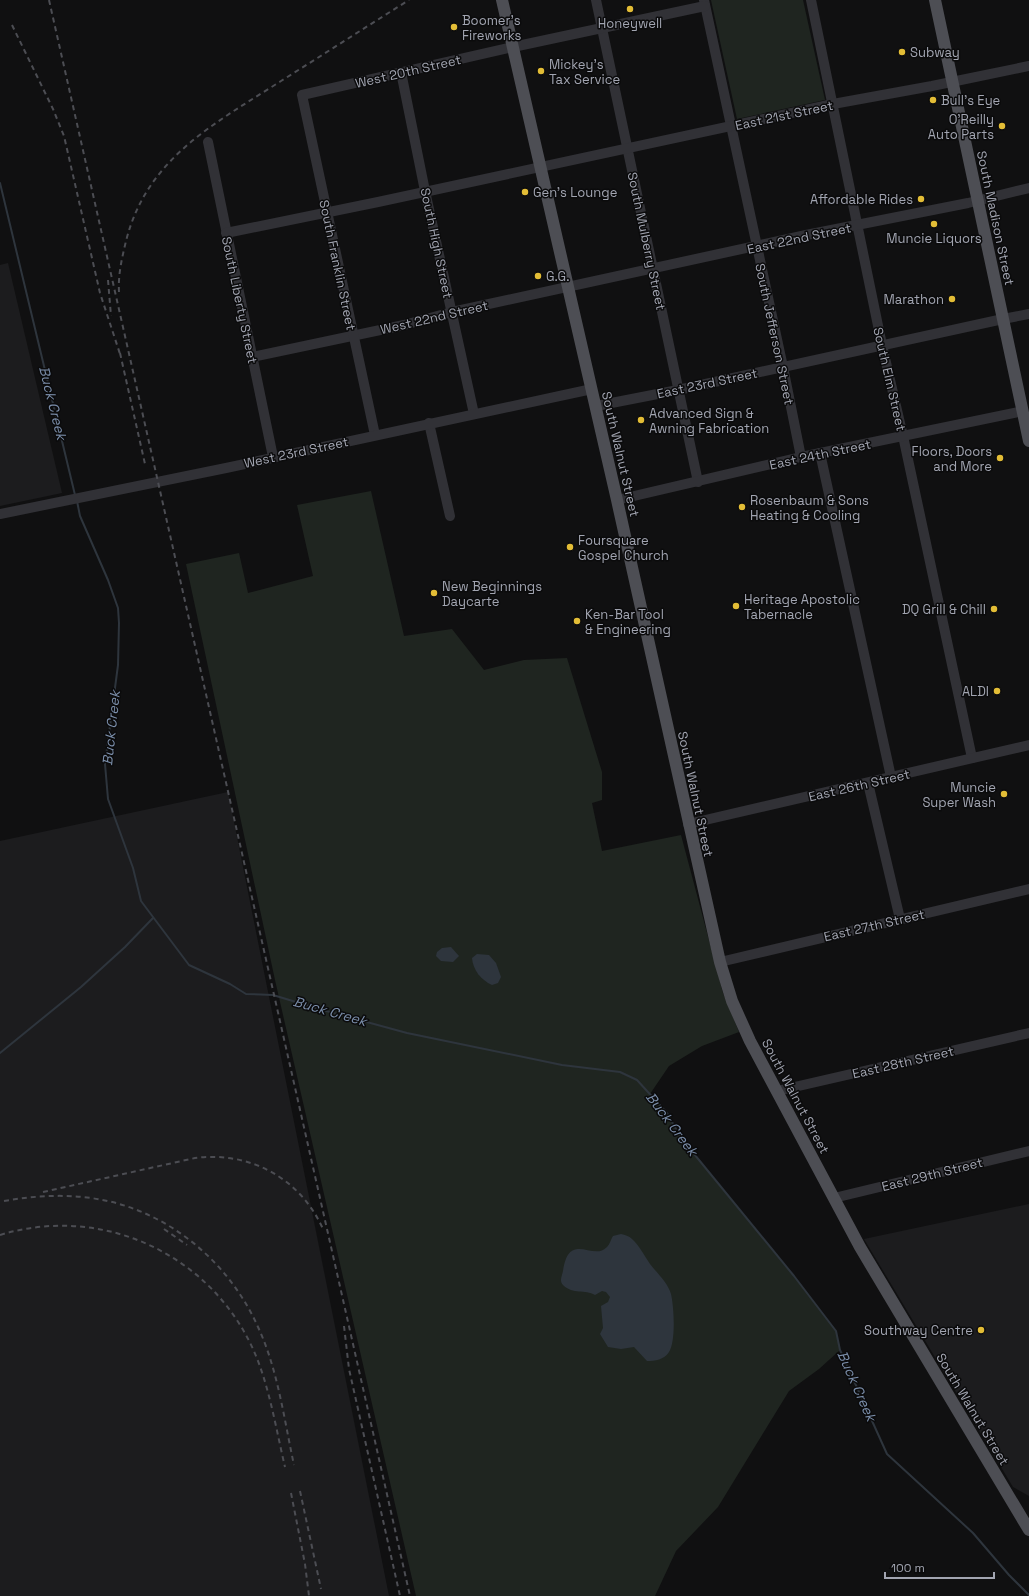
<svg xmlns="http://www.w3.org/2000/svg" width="1029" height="1596" viewBox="0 0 1029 1596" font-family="'Space Grotesk',sans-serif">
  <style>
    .built { fill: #1c1c1e }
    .green { fill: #1f2520 }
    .water { fill: #2e353d }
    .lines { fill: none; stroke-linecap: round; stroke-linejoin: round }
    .stream { stroke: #2e353d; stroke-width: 2 }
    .minor { stroke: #313136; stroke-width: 10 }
    .major { stroke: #4d4e54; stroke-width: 12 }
    .rail { stroke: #4c4d53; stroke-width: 2; stroke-dasharray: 5 4; stroke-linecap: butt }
    .poi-dot { fill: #e3bd36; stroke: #0b0b0c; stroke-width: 1.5 }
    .labels { text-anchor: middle; stroke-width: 3; stroke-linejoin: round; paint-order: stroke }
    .poi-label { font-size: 13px; fill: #a2a5b1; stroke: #0b0b0c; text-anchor: start }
    .street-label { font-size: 13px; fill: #a2a5b1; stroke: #0b0b0c }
    .water-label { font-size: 14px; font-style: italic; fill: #7b8eaa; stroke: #0b0b0c }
  </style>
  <rect width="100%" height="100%" fill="#101011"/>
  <g class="built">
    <polygon points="8,263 62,493 0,506 0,265"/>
    <polygon points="228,792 389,1596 0,1596 0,841"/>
    <polygon points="1029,1204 1029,1496 1013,1487 864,1239"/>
  </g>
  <g class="green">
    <polygon points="711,0 803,0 825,100 737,119"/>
    <polygon points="371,491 404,636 452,629 484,670 524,660 567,658 602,772 602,800 592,803 602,851 681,835 723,993 739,1032 702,1046 669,1066 650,1094 667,1113 681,1138 790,1271 836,1331 840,1350 819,1369 789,1391 718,1507 676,1551 655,1596 416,1596 275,980 186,564 239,553 248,593 313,576 297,505"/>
  </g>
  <g class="water">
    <polygon points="451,947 459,956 453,962 441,961 436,956 437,952 442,948"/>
    <path d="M477,954l12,1 7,8 5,14 -3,6 -6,2c-11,-5 -19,-15 -20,-27z"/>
    <path d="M621,1234c4,1 8,2 11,5 7,6 12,16 18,25 7,9 18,19 21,30 3,13 5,47 -2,58 -5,8 -14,9 -22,9l-13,-14 -13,2 -13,-2 -8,-13 3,-6 -2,-22 7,-4 2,-5 -4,-5 -4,-1 -7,4c-10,-6 -22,0 -32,-10 -4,-4 -1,-9 0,-14 6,-41 30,-9 44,-24 3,-3 4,-8 6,-11z"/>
  </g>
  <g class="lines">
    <g class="stream">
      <polyline points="0,183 75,495"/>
      <polyline points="77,501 80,516 108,580 118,608 119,623 118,665 105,764 108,799 133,868 141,901 189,965 230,984 246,994 273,995 319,1009 407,1033 562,1065 620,1072 637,1080 667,1113 681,1138 794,1276 836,1331 840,1350 887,1454 973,1533 1009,1575 1029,1595"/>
      <polyline points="0,1053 81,987 125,947 153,918"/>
    </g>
    <g class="minor">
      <polyline points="596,0 698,482"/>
      <polyline points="704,0 783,367 801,457"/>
      <polyline points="811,0 882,345 903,436 972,758"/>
      <polyline points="401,72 425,191 474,414"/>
      <polyline points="208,142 273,457"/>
      <polyline points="226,233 378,202 833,104 932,86 1029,66"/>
      <polyline points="252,357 404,325 452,312 806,235 968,203 1029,188"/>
      <polyline points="596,406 678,390 1003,319 1029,314"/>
      <polyline points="429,423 450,516"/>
      <polyline points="375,435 302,95 513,47 705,6"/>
      <polyline points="820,453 891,777"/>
      <polyline points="617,500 801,457 1023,411"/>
      <polyline points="0,514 226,468 592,389"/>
      <polyline points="868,783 900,919"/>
      <polyline points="688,824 1029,745"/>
      <polyline points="720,962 1029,889"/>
      <polyline points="777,1091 1029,1033"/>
      <polyline points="834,1198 1029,1151"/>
    </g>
    <g class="major">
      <polyline points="502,0 617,500 720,962 732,1001 750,1041 860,1247 1029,1530"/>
      <polyline points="935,0 1029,441"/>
    </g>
    <g class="rail">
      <polyline points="49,0 410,1596"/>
      <polyline points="12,25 53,109 64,136 100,293 121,357"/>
      <polyline points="108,280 111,316"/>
      <path d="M119,292c-1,-18 3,-34 7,-51 21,-83 88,-117 155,-160 43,-27 85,-54 128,-81"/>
      <polyline points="120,353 145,464"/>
      <path d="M43,1192l152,-34c55,-7 105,20 128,71"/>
      <path d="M4,1201c29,-5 58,-7 87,-3 74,10 137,62 167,129 20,43 26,92 36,138"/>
      <polyline points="164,1229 187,1245"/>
      <path d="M0,1235c101,-31 209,18 253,114 16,35 23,80 32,118"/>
      <polyline points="344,1326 349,1369 400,1596"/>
      <polyline points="300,1491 321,1589"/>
      <polyline points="291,1493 305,1564 309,1596"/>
    </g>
  </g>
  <g class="poi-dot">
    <circle cx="630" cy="9" r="4"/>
    <circle cx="454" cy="27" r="4"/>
    <circle cx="902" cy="52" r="4"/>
    <circle cx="541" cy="71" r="4"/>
    <circle cx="933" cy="100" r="4"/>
    <circle cx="1002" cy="126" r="4"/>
    <circle cx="525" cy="192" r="4"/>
    <circle cx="921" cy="199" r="4"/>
    <circle cx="934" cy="224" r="4"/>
    <circle cx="538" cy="276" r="4"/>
    <circle cx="952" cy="299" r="4"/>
    <circle cx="641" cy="420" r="4"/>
    <circle cx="1000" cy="458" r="4"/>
    <circle cx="742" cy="507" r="4"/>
    <circle cx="570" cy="547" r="4"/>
    <circle cx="434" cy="593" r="4"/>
    <circle cx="736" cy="606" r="4"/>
    <circle cx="994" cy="609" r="4"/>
    <circle cx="577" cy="621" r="4"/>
    <circle cx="997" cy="691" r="4"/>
    <circle cx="1004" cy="794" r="4"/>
    <circle cx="981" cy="1330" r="4"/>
  </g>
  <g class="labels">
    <g class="poi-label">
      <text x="462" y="25">Boomer's<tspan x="462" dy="15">Fireworks</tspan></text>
      <text x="630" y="28" text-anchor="middle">Honeywell</text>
      <text x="910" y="57">Subway</text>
      <text x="549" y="69">Mickey's<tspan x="549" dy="15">Tax Service</tspan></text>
      <text x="941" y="105">Bull's Eye</text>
      <text x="994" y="124" text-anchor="end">O'Reilly<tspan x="994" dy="15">Auto Parts</tspan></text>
      <text x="533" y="197">Gen's Lounge</text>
      <text x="913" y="204" text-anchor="end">Affordable Rides</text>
      <text x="934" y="243" text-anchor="middle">Muncie Liquors</text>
      <text x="546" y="281">G.G.</text>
      <text x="944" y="304" text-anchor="end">Marathon</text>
      <text x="649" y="418">Advanced Sign &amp;<tspan x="649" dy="15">Awning Fabrication</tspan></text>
      <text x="992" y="456" text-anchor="end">Floors, Doors<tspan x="992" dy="15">and More</tspan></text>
      <text x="750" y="505">Rosenbaum &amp; Sons<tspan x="750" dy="15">Heating &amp; Cooling</tspan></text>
      <text x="578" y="545">Foursquare<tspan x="578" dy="15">Gospel Church</tspan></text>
      <text x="442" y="591">New Beginnings<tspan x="442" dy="15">Daycarte</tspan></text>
      <text x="744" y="604">Heritage Apostolic<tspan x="744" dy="15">Tabernacle</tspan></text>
      <text x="986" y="614" text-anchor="end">DQ Grill &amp; Chill</text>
      <text x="585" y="619">Ken-Bar Tool<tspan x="585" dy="15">&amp; Engineering</tspan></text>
      <text x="989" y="696" text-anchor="end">ALDI</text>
      <text x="996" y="792" text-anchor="end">Muncie<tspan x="996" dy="15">Super Wash</tspan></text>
      <text x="973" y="1335" text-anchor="end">Southway Centre</text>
    </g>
    <g class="street-label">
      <text transform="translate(408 71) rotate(-13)" y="5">West 20th Street</text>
      <text transform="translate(784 115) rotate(-12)" y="5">East 21st Street</text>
      <text transform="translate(996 218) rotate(78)" y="5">South Madison Street</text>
      <text transform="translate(799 238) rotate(-12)" y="5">East 22nd Street</text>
      <text transform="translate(647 241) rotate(78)" y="5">South Mulberry Street</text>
      <text transform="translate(437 243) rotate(78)" y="5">South High Street</text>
      <text transform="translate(338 265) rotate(78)" y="5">South Franklin Street</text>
      <text transform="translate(240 300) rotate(78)" y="5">South Liberty Street</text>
      <text transform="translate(434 317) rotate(-13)" y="5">West 22nd Street</text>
      <text transform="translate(775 334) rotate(78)" y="5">South Jefferson Street</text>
      <text transform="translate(890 379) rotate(77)" y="5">South Elm Street</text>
      <text transform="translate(707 383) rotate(-12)" y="5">East 23rd Street</text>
      <text transform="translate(296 452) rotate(-12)" y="5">West 23rd Street</text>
      <text transform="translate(621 454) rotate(77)" y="5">South Walnut Street</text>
      <text transform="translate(820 454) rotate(-12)" y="5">East 24th Street</text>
      <text transform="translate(859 785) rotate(-13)" y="5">East 26th Street</text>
      <text transform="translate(696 794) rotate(78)" y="5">South Walnut Street</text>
      <text transform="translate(874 925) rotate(-13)" y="5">East 27th Street</text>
      <text transform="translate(903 1062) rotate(-13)" y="5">East 28th Street</text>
      <text transform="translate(796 1096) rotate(62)" y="5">South Walnut Street</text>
      <text transform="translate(932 1174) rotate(-14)" y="5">East 29th Street</text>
      <text transform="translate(973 1409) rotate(59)" y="5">South Walnut Street</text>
    </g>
    <g class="water-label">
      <text transform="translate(53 403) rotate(76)" y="5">Buck Creek</text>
      <text transform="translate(111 728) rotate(-84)" y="5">Buck Creek</text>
      <text transform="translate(330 1011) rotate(16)" y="5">Buck Creek</text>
      <text transform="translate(672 1124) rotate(53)" y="5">Buck Creek</text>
      <text transform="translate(857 1386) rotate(66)" y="5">Buck Creek</text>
    </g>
  </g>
  <path d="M885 1572v6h109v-6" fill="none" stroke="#a2a5b1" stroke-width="2"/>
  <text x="891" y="1572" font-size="12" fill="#a2a5b1" stroke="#0b0b0c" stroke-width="3" paint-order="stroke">100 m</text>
</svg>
